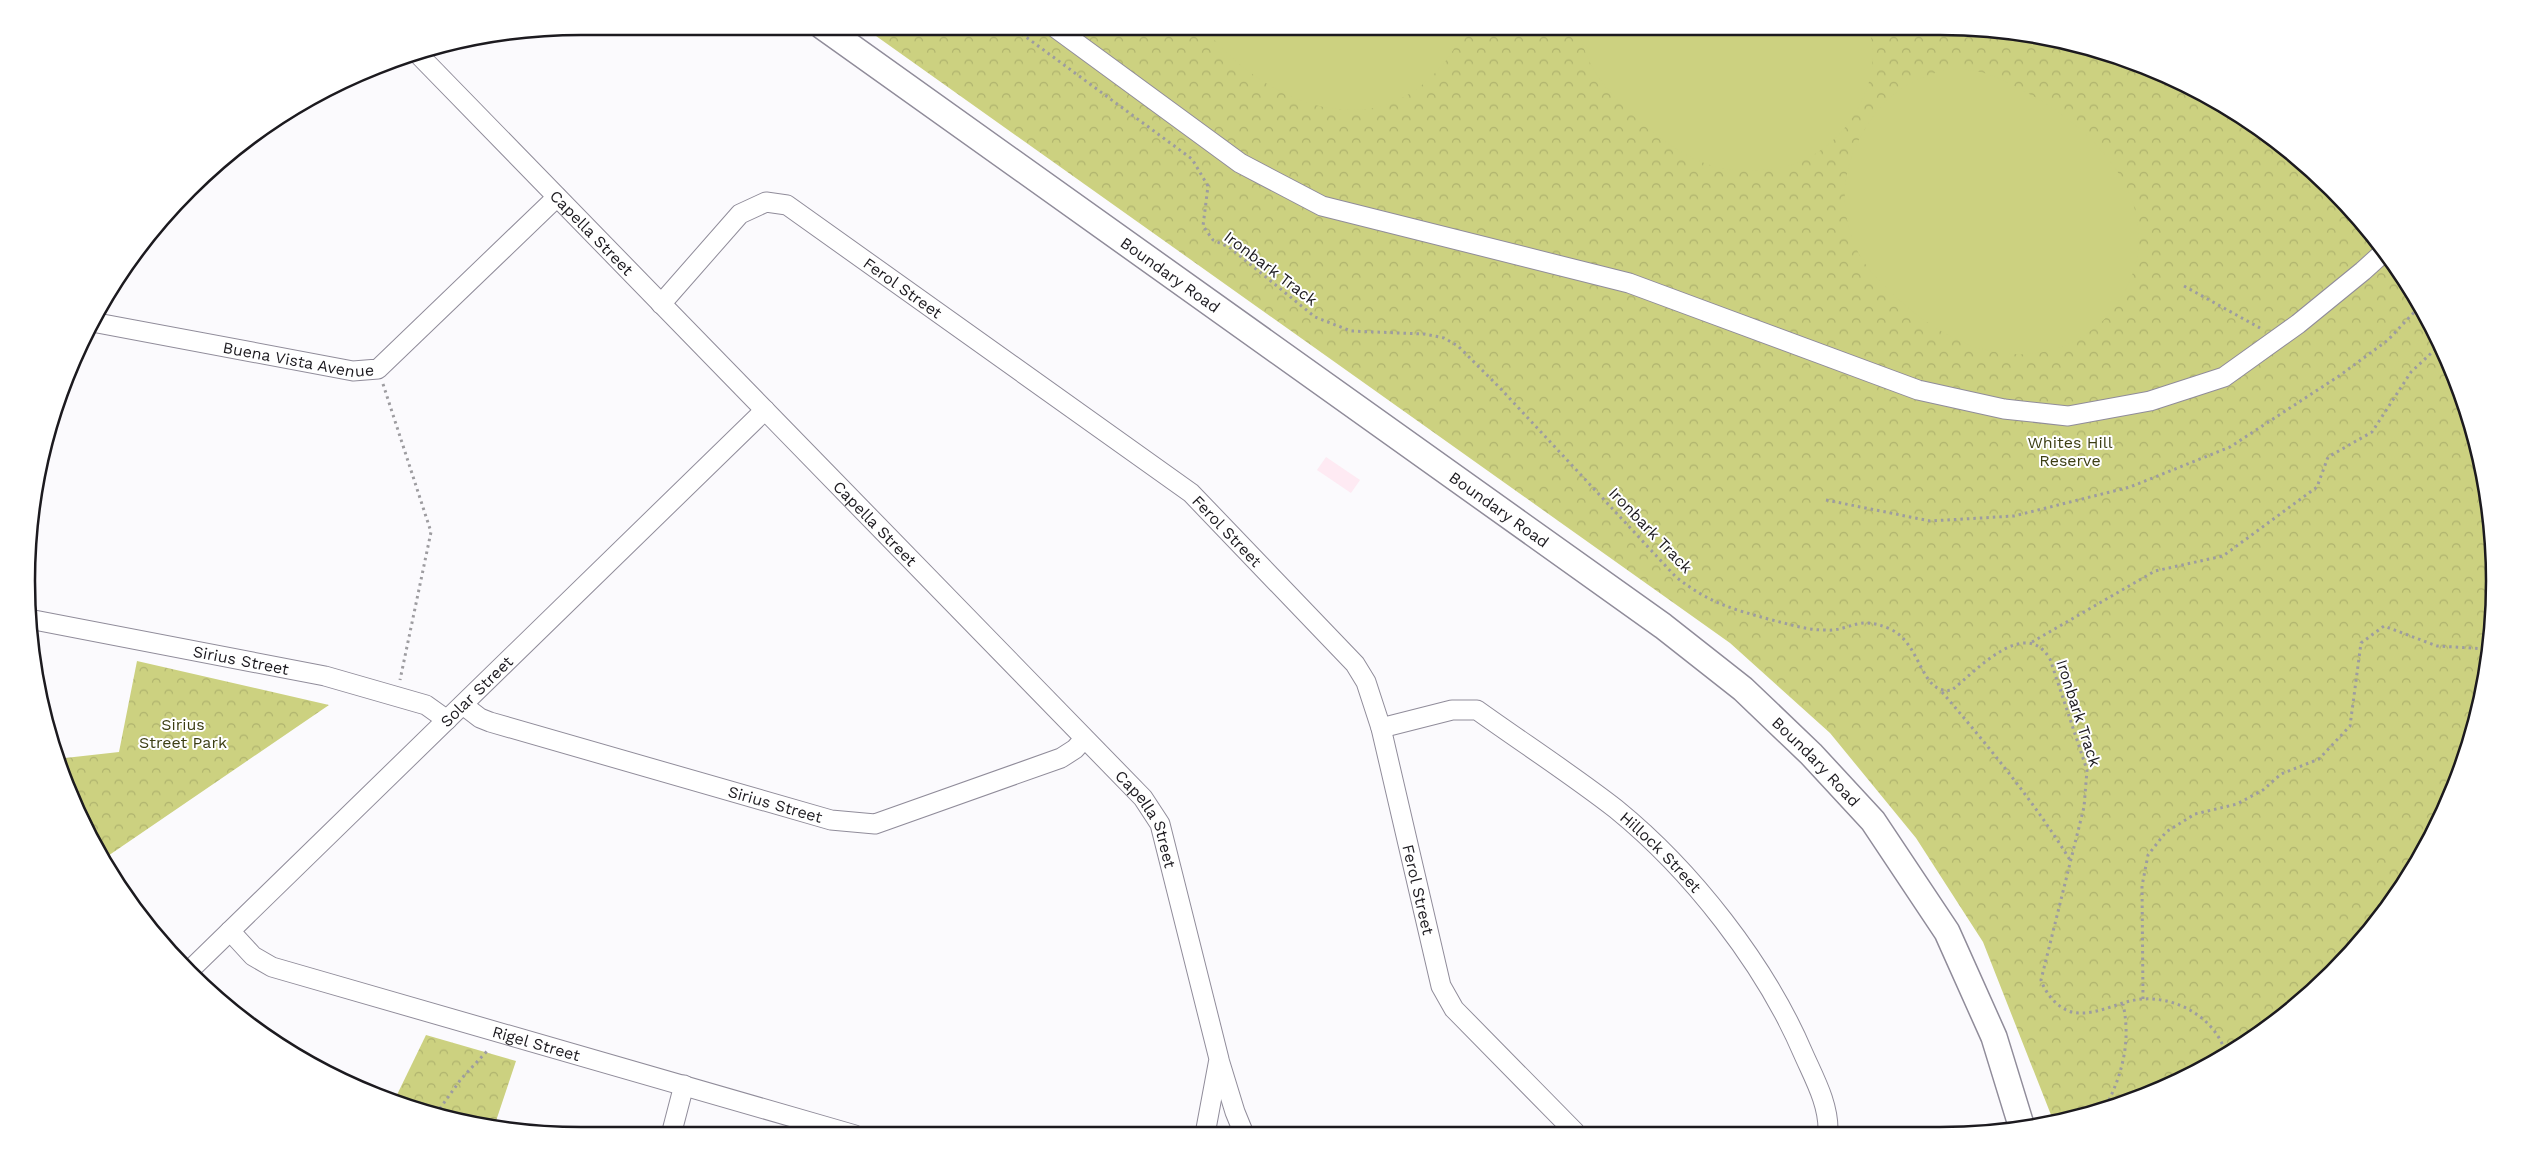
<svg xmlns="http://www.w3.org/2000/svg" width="2521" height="1162" viewBox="0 0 2521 1162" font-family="'Work Sans',sans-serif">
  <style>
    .industrial { fill: #feeaf3 }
    .park { fill: url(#park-crowns) }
    .pitch { fill: #ccd180 }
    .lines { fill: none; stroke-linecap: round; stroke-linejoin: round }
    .minor-casing { stroke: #908c9a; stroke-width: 21 }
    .major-casing { stroke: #908c9a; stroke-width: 28 }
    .path { stroke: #9d9ca0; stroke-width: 3; stroke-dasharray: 2.5 4; stroke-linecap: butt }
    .minor { stroke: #fff; stroke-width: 19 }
    .major { stroke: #fff; stroke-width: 25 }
    .labels { text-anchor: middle; stroke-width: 4; stroke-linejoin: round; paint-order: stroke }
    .street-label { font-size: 16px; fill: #1c1a1f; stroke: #fff }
    .park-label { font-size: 16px; fill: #3c3e13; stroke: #fff }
    .rim { fill: none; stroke: #1c1a1f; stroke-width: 2.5 }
  </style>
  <defs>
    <pattern id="park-crowns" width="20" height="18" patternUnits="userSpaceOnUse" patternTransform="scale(1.25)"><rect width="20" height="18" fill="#ccd180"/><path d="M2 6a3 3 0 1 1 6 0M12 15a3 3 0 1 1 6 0" fill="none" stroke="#afb36e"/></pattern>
  </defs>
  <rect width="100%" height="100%" fill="#fbfafd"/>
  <polygon class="industrial" points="1326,457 1360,480 1351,493 1317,470"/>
  <g class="park">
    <polygon points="862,26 1940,26 2048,37 2152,68 2248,120 2332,189 2401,273 2452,368 2484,472 2495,581 2484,689 2453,793 2380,918 2278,1021 2153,1093 2053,1120 1983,942 1916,838 1830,733 1730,643"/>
    <polygon points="137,661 329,705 102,860 56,759 119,752"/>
    <polygon points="426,1035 516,1061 494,1127 472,1125 394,1101"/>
  </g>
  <g class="pitch">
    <path d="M1203,26h261c-7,22 -19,38 -35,53 -72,67 -176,14 -226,-53z"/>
    <path d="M1580,26h288c19,55 -21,119 -73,138 -22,7 -45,8 -68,5 -38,-5 -79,-38 -105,-64 -21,-21 -41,-48 -42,-79z"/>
    <path d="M1944,70c10,0 22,-1 32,1 20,4 40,16 57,25 77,44 144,126 81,212 -9,13 -24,24 -37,32 -67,35 -137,1 -186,-48 -12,-12 -27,-26 -34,-42 -18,-39 -16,-79 5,-116 20,-36 44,-53 82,-64z"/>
  </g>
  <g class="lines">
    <g class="minor-casing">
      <g id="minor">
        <polyline points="1053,26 1240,163 1322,206 1629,283 1918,390 2004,409 2068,416 2150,401 2224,377 2298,324 2363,271 2384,252"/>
        <path id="s1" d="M416,52l727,746 17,26 59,235 -14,75"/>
        <path id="s2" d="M661,304l79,-90 26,-12 21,3 404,288 164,171 11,18 15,46 60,258 13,23 121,123"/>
        <path id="s3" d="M92,322l261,49 25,-2 179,-172"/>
        <path id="s4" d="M29,619l296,57 101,29 21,15"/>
        <path id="s5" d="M463,705l17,13 10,4 341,98 44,4 186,-66 14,-9 9,-10"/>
        <path id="s6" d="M1381,728l71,-18h25c46,33 94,64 139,99 75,61 149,155 187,244 11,25 26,51 25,79"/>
        <path id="s7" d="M230,931l23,25 19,11 583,168"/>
        <path id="s8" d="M189,971l576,-561"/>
        <polyline points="1220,1063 1235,1112 1244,1134"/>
        <polyline points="671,1135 684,1085"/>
      </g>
    </g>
    <g class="major-casing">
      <g id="major">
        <path id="s9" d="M822,26l841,600 80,63 68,65 62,67 74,111 47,105 28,91"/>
      </g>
    </g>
    <g class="path">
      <path d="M1011,26l181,133 16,27 -5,40 10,14 16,7 86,70 36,14 73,3 20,4 14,8 42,42 176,189c33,26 56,32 96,43 17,4 34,10 52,10 27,2 32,-16 66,-1 32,14 30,67 62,61 24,-19 73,-74 98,-31l37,111 -3,37 -43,173c5,15 20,33 38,33 22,1 43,-13 64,-14 35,-2 71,19 82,52"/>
      <polyline points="2184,286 2260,328"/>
      <polyline points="383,384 431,532 400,680"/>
      <polyline points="1826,500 1930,521 2014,516 2130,487 2230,447 2339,376 2388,340 2419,307"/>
      <polyline points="2032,642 2155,571 2223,556 2317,487 2328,457 2372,432 2411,372 2440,345"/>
      <path d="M1942,692c46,54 91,108 128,168"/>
      <polyline points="2143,999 2142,886 2148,855 2166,832 2195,814 2237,804 2263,790 2281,774 2319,759 2350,726 2361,643 2384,626 2437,646 2488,649"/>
      <path d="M2106,1106c17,-33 25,-66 17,-102"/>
      <polyline points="436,1114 461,1079 489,1049"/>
    </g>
    <use href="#minor" class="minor"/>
    <use href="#major" class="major"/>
  </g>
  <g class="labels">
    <g class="street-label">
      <text dy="6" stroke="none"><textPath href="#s1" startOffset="252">Capella Street</textPath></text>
      <text transform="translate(1271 268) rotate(37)" y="6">Ironbark Track</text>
      <text dy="6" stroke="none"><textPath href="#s9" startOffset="428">Boundary Road</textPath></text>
      <text dy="6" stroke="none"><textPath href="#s2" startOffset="312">Ferol Street</textPath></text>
      <text dy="6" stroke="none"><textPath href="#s3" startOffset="210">Buena Vista Avenue</textPath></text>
      <text dy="6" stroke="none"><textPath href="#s9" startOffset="832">Boundary Road</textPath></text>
      <text dy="6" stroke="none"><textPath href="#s1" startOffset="658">Capella Street</textPath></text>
      <text transform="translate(1651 530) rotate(46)" y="6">Ironbark Track</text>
      <text dy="6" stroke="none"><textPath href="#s2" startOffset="718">Ferol Street</textPath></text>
      <text dy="6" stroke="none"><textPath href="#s4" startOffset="216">Sirius Street</textPath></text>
      <text dy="6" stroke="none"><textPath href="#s8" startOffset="401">Solar Street</textPath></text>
      <text transform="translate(2079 713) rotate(72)" y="6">Ironbark Track</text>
      <text dy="6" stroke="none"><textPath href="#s9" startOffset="1238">Boundary Road</textPath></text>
      <text dy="6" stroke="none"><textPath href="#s5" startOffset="329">Sirius Street</textPath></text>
      <text dy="6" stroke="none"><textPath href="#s1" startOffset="1062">Capella Street</textPath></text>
      <text dy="6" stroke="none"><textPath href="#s6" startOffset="331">Hillock Street</textPath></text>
      <text dy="6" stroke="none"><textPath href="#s2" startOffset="1138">Ferol Street</textPath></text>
      <text dy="6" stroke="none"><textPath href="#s7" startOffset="331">Rigel Street</textPath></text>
    </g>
    <g class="park-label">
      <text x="2070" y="448">Whites Hill<tspan x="2070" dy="18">Reserve</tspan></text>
      <text x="183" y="730">Sirius<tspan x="183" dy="18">Street Park</tspan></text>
    </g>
  </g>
  <path d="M0 0H2521V1162H0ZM581 35H1940A546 546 0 0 1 2486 581V581A546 546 0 0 1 1940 1127H581A546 546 0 0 1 35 581V581A546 546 0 0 1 581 35Z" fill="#fff" fill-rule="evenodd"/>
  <path class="rim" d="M581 35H1940A546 546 0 0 1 2486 581V581A546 546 0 0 1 1940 1127H581A546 546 0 0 1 35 581V581A546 546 0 0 1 581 35Z"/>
</svg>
